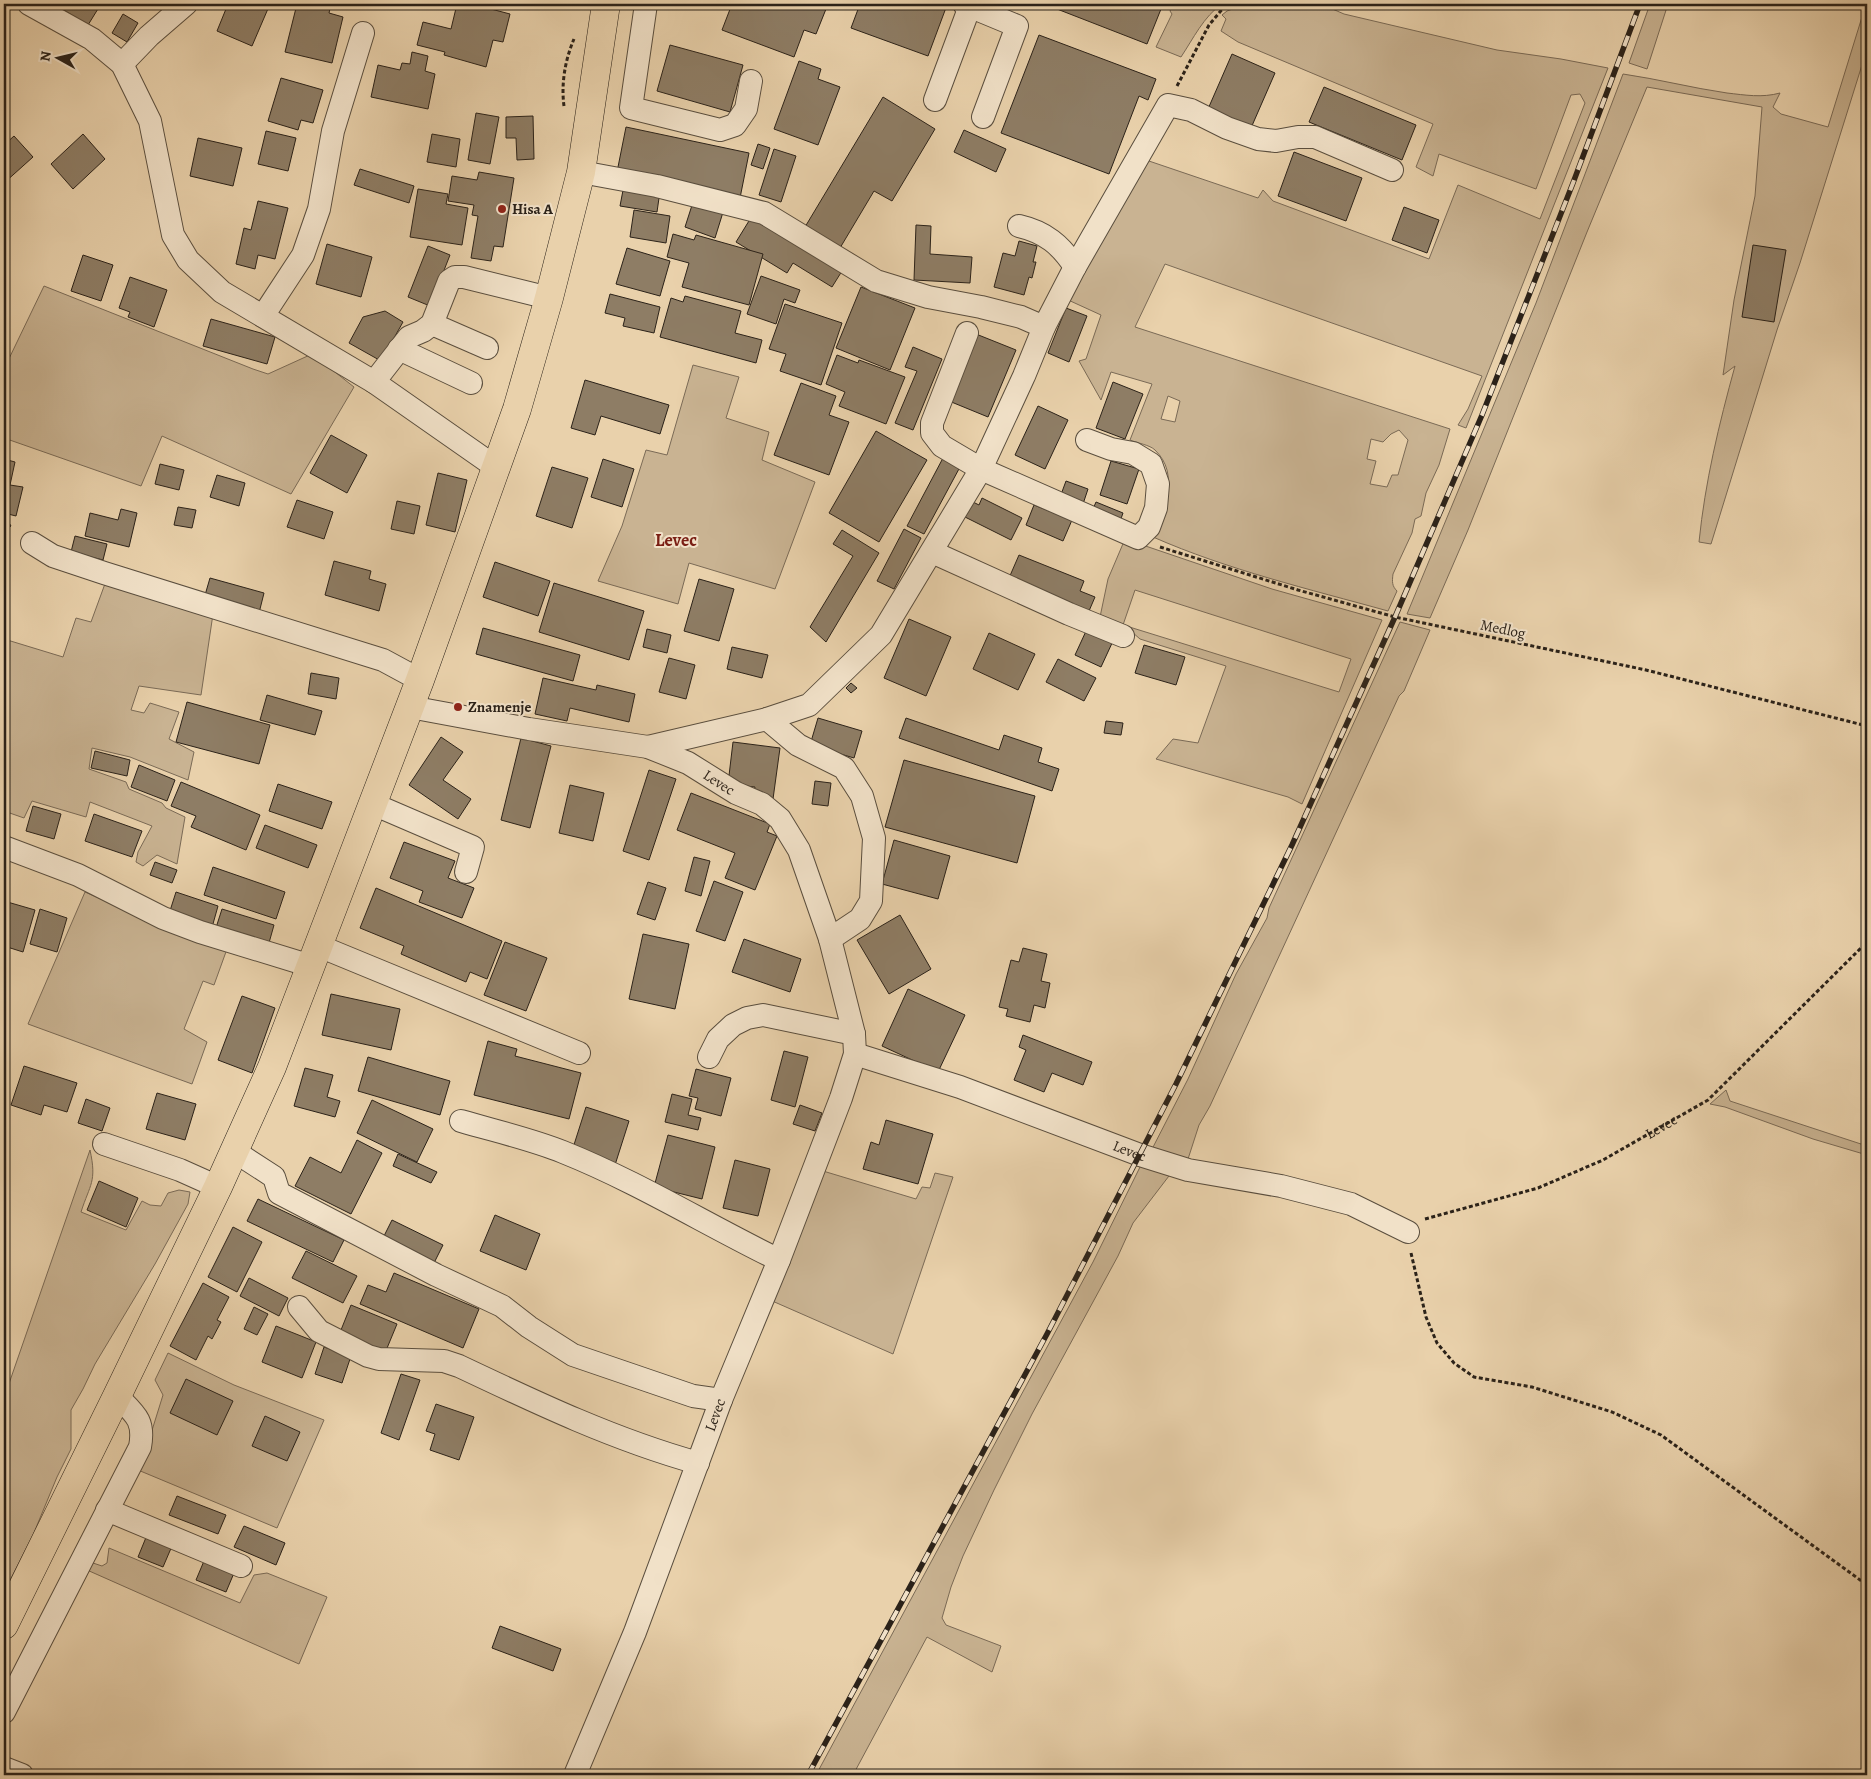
<svg xmlns="http://www.w3.org/2000/svg" width="1871" height="1779" viewBox="0 0 1871 1779" font-family="Alegreya,serif">
  <style>
    .green { fill: #c9b392; stroke: #7a6a56; fill-rule: evenodd }
    .building { fill: #8e7d65; stroke: #2b2219 }
    .lines { fill: none; stroke-linecap: round; stroke-linejoin: round }
    .minor-casing { stroke: #5a4e3e; stroke-width: 24 }
    .major-casing { stroke: #2b2219; stroke-width: 29 }
    .path { stroke: #2b2219; stroke-width: 3; stroke-dasharray: 4 2.5; stroke-linecap: butt }
    .minor { stroke: #f1e1c8; stroke-width: 22 }
    .major { stroke: #e9d1ab; stroke-width: 28 }
    .rail-casing { stroke: #2b2219; stroke-width: 5.5 }
    .rail { stroke: #f1e1c8; stroke-width: 4; stroke-dasharray: 11; stroke-linecap: butt }
    .poi-dot { fill: #8f2418; stroke: #f1e1c8; stroke-width: 2 }
    .labels { text-anchor: middle; stroke-width: 4; stroke-linejoin: round; paint-order: stroke }
    .poi-label { font-size: 15px; font-weight: bold; fill: #2b2219; stroke: #f1e1c8; text-anchor: start }
    .street-label { font-size: 15px; fill: #2b2219; stroke: #f1e1c8 }
    .quarter-label { font-size: 18px; font-weight: bold; fill: #7a1f14; stroke: #f1e1c8 }
  </style>
  <rect width="100%" height="100%" fill="#e9d1ab"/>
  <filter id="stains"><feTurbulence type="fractalNoise" baseFrequency=".004" numOctaves="4"/><feColorMatrix values="0 0 0 0 .2 0 0 0 0 .09 0 0 0 0 .02 0 0 0 .5 -.17"/></filter>
  <radialGradient id="worn" r=".72"><stop offset=".6" stop-color="#630" stop-opacity="0"/><stop offset="1" stop-color="#630" stop-opacity=".3"/></radialGradient>
  <g class="green">
    <path d="M1173,4h49c-18,12 -29,35 -41,53l-25,-10 16,-33 -2,-3z"/>
    <path d="M1246,4h75l23,10 153,36 64,9 47,9 -142,360 -8,-3 10,-16 14,-33 -317,-112 -30,63 315,102 -11,36 -13,28 -5,23 -6,3 -3,14 -19,41c-1,8 -1,12 4,17l-9,20c-79,-22 -160,-41 -235,-74 10,-28 28,-62 2,-87 -5,-5 -18,-7 -25,-10l22,-56 -41,-12 -10,28 -22,-39 7,-2 15,-44 -35,-16 80,-139 112,38 5,-8 10,11 156,58 29,-74 82,34 45,-116 -5,-9 -9,1 -35,94 -97,-35 -6,22 -17,-9 17,-43 -195,-82 -17,-11 5,-12 -4,-4 5,-4zM1168,396l12,5 -5,21 -14,-3zM1399,430l9,10 -10,35h-6l-5,12 -17,-3 6,-23 -9,-2 4,-20 12,3 8,-8z"/>
    <polygon points="1650,4 1668,4 1647,69 1629,63"/>
    <path d="M1866,4l1,45 -67,214 -23,67 -66,214 -12,-2c6,-60 20,-118 36,-176l-12,9 11,-75 21,-104 7,-89 -115,-20 -60,145 -119,298 -38,88 -23,-4 129,-311 87,-229c35,5 69,14 104,19 18,2 35,5 53,0l-7,14 8,7 47,13z"/>
    <polygon points="44,286 253,369 268,374 312,354 354,387 291,494 162,436 141,486 4,438 4,369"/>
    <polygon points="693,365 739,377 726,418 769,432 762,460 815,482 775,589 689,563 678,604 598,581 622,526 646,450 667,455"/>
    <path d="M1125,539l147,50 110,31 -80,184 -14,-7 -132,-38 17,-20 25,4 28,-77 -86,-27 -8,-7 -32,-15 8,-38zM1135,590l216,69 -12,33 -216,-67z"/>
    <polygon points="106,581 213,614 201,695 139,686 131,710 144,713 150,703 179,712 169,739 194,752 188,780 130,757 92,748 89,769 126,782 129,789 162,803 166,808 185,817 177,864 157,855 143,866 136,862 138,852 152,826 90,802 86,817 32,801 24,818 4,811 4,639 63,657 76,618 91,622"/>
    <polygon points="1400,622 1430,630 1404,691 1399,696 1210,1106 1199,1125 1188,1159 1150,1153 1188,1079 1236,974 1267,918 1269,908"/>
    <polygon points="85,892 162,926 227,949 214,985 203,981 184,1029 207,1042 192,1084 28,1024"/>
    <polygon points="1726,1090 1730,1101 1867,1146 1867,1155 1813,1139 1725,1107 1710,1104"/>
    <path d="M90,1150c7,32 0,34 -9,62l45,18 16,-29 8,4 11,1 7,-13 11,-3 11,2 -2,12 -33,60 -60,100 -12,25 -12,21v39l-14,28 -24,58 -29,57v-194z"/>
    <polygon points="1143,1161 1172,1172 1133,1223 1118,1256 1032,1414 994,1490 963,1556 951,1587 942,1618 946,1625 1001,1646 992,1672 927,1637 853,1775 816,1775 1093,1262"/>
    <polygon points="823,1171 916,1199 922,1187 930,1188 935,1173 953,1177 893,1354 770,1300"/>
    <polygon points="168,1353 234,1385 324,1420 277,1528 138,1470 149,1440 163,1395 155,1380"/>
    <polygon points="109,1548 240,1603 254,1575 267,1573 327,1597 299,1664 87,1570 90,1562 102,1566 107,1563"/>
  </g>
  <g class="building">
    <polygon points="54,4 101,4 88,25"/>
    <polygon points="228,4 270,4 252,46 217,31"/>
    <polygon points="297,4 331,4 329,13 343,17 332,63 285,52"/>
    <polygon points="457,4 472,4 510,14 503,42 493,40 486,67 444,55 445,52 417,45 423,22 451,29"/>
    <polygon points="732,4 828,4 816,34 804,30 794,57 722,30"/>
    <polygon points="860,4 943,4 947,5 928,56 851,28"/>
    <polygon points="1059,4 1163,4 1147,44 1057,9"/>
    <polygon points="123,14 138,23 127,42 112,33"/>
    <polygon points="1039,35 1156,79 1148,100 1139,96 1109,174 1001,133"/>
    <polygon points="670,45 743,65 730,112 657,91"/>
    <polygon points="412,52 428,56 425,71 435,74 428,109 371,97 378,65 400,70 402,63 410,64"/>
    <polygon points="1232,54 1275,73 1251,128 1208,109"/>
    <polygon points="799,61 821,69 818,79 840,87 818,145 774,129"/>
    <polygon points="281,78 323,90 313,123 301,120 298,130 268,121"/>
    <polygon points="1324,87 1416,125 1402,160 1309,122"/>
    <polygon points="883,97 935,129 892,201 874,191 840,248 805,227"/>
    <polygon points="476,113 499,117 490,164 468,160"/>
    <polygon points="533,116 534,159 517,160 516,138 506,138 506,117"/>
    <polygon points="626,127 749,153 740,198 617,172"/>
    <polygon points="964,130 1006,149 996,172 954,152"/>
    <polygon points="266,131 296,138 288,171 258,164"/>
    <polygon points="83,134 105,159 73,189 51,164"/>
    <polygon points="432,134 460,139 456,167 427,162"/>
    <polygon points="14,136 33,157 4,183 4,145"/>
    <polygon points="198,138 242,148 233,186 190,176"/>
    <polygon points="758,144 770,148 763,169 751,165"/>
    <polygon points="774,149 796,156 781,202 759,195"/>
    <polygon points="1294,152 1362,178 1346,221 1278,196"/>
    <polygon points="360,169 414,186 409,203 354,185"/>
    <polygon points="479,172 514,178 503,247 494,246 491,261 471,258 478,216 472,215 474,205 448,201 452,176 477,180"/>
    <polygon points="624,185 660,191 657,212 620,206"/>
    <polygon points="418,189 448,194 446,204 468,208 462,245 410,237"/>
    <polygon points="694,199 724,209 715,238 685,227"/>
    <polygon points="258,201 288,208 275,259 258,255 255,269 236,264 244,228 251,230"/>
    <polygon points="1404,207 1439,220 1427,253 1392,240"/>
    <polygon points="634,210 670,216 666,243 630,237"/>
    <polygon points="752,216 842,271 832,287 793,263 787,273 736,242"/>
    <polygon points="916,225 931,226 930,254 972,257 970,283 914,280"/>
    <polygon points="673,234 694,240 696,235 763,254 749,305 682,287 689,263 667,257"/>
    <polygon points="1019,241 1037,246 1033,262 1036,262 1032,278 1029,277 1024,295 994,287 1003,253 1015,256"/>
    <polygon points="327,244 372,257 361,297 316,284"/>
    <polygon points="1753,245 1786,250 1774,322 1742,317"/>
    <polygon points="428,246 450,255 430,306 408,297"/>
    <polygon points="627,248 670,261 660,296 616,284"/>
    <polygon points="4,255 9,256 4,274"/>
    <polygon points="83,255 113,265 101,301 71,291"/>
    <polygon points="761,276 800,290 795,303 784,299 776,324 747,314"/>
    <polygon points="130,277 167,290 154,327 128,317 130,312 119,308"/>
    <polygon points="861,287 915,308 890,370 836,348"/>
    <polygon points="610,294 660,307 654,333 623,326 625,318 605,313"/>
    <polygon points="685,296 741,311 735,333 762,340 756,363 660,337 671,298 683,302"/>
    <polygon points="785,304 842,323 821,385 780,371 786,354 769,349"/>
    <polygon points="1066,308 1087,316 1069,362 1048,353"/>
    <polygon points="385,311 403,322 381,361 349,343 363,317"/>
    <polygon points="211,319 275,337 267,364 203,346"/>
    <polygon points="976,334 1016,350 988,417 949,401"/>
    <polygon points="913,347 942,359 913,430 895,423 917,371 905,367"/>
    <polygon points="837,355 858,363 859,360 905,377 886,424 839,406 845,392 826,384"/>
    <polygon points="585,380 669,405 660,434 601,416 595,435 571,428"/>
    <polygon points="1113,382 1143,394 1125,439 1096,428"/>
    <polygon points="801,383 836,396 829,415 849,422 829,475 774,455"/>
    <polygon points="1038,406 1068,420 1045,469 1015,455"/>
    <polygon points="876,431 927,460 879,542 829,513"/>
    <polygon points="331,435 367,455 347,493 310,473"/>
    <polygon points="943,458 960,467 924,534 907,526"/>
    <polygon points="4,459 15,462 10,485 23,487 16,516 4,513"/>
    <polygon points="603,459 634,469 622,507 591,497"/>
    <polygon points="1111,461 1139,469 1127,504 1100,495"/>
    <polygon points="160,464 184,470 179,490 155,484"/>
    <polygon points="552,467 588,478 572,528 536,516"/>
    <polygon points="438,473 467,480 455,532 426,525"/>
    <polygon points="217,475 245,483 239,506 210,497"/>
    <polygon points="1066,481 1088,489 1082,507 1059,500"/>
    <polygon points="982,498 1022,518 1011,540 961,515 969,500 979,505"/>
    <polygon points="297,500 333,512 324,539 287,527"/>
    <polygon points="397,501 420,506 414,534 391,529"/>
    <polygon points="1096,502 1123,513 1118,527 1090,516"/>
    <polygon points="1034,505 1072,520 1063,541 1026,525"/>
    <polygon points="178,507 196,510 192,528 174,525"/>
    <polygon points="121,509 137,513 129,547 85,536 90,513 118,520"/>
    <polygon points="4,515 11,526 4,531"/>
    <polygon points="904,529 921,538 894,589 877,581"/>
    <polygon points="842,530 879,553 826,642 810,627 853,556 833,544"/>
    <polygon points="75,536 107,544 103,560 71,552"/>
    <polygon points="1019,555 1084,581 1080,591 1095,597 1089,611 1009,578"/>
    <polygon points="334,561 371,571 369,579 386,584 379,611 325,595"/>
    <polygon points="495,562 550,581 538,616 483,597"/>
    <polygon points="4,577 6,580 9,590 4,601"/>
    <polygon points="210,578 264,593 258,617 203,602"/>
    <polygon points="699,579 734,589 719,641 684,631"/>
    <polygon points="554,583 644,611 629,660 539,632"/>
    <polygon points="909,619 951,637 926,696 884,678"/>
    <polygon points="483,628 580,655 573,681 476,654"/>
    <polygon points="647,629 671,635 667,653 643,647"/>
    <polygon points="1087,629 1113,641 1101,667 1075,655"/>
    <polygon points="989,633 1035,654 1018,690 973,669"/>
    <polygon points="1144,645 1185,657 1176,685 1135,673"/>
    <polygon points="732,647 768,655 762,678 727,669"/>
    <polygon points="669,658 695,665 686,699 659,692"/>
    <polygon points="1058,659 1096,678 1084,701 1046,682"/>
    <polygon points="311,673 339,678 336,699 308,694"/>
    <polygon points="543,678 596,690 597,685 635,694 629,722 570,708 567,721 535,714"/>
    <polygon points="851,683 857,688 851,693 846,688"/>
    <polygon points="267,695 322,711 315,735 260,720"/>
    <polygon points="187,702 270,725 259,764 176,742"/>
    <polygon points="818,718 862,731 854,758 810,745"/>
    <polygon points="906,718 999,750 1004,735 1042,748 1038,762 1059,769 1052,791 899,738"/>
    <polygon points="1106,721 1123,723 1121,735 1104,733"/>
    <polygon points="441,737 463,752 443,780 471,799 458,819 409,785"/>
    <polygon points="521,738 551,746 530,828 501,820"/>
    <polygon points="733,742 780,748 773,799 753,797 755,787 728,784"/>
    <polygon points="95,751 130,760 127,776 91,768"/>
    <polygon points="904,760 1035,796 1017,863 885,827"/>
    <polygon points="139,765 175,780 167,801 131,787"/>
    <polygon points="649,770 676,779 649,860 623,851"/>
    <polygon points="815,781 831,783 828,806 812,804"/>
    <polygon points="181,782 260,815 246,850 191,827 196,816 171,806"/>
    <polygon points="278,784 332,802 322,829 269,811"/>
    <polygon points="570,785 604,793 593,841 559,833"/>
    <polygon points="691,793 770,824 767,832 777,836 755,890 725,878 735,853 677,830"/>
    <polygon points="33,806 61,814 54,839 26,831"/>
    <polygon points="94,814 142,831 132,857 85,841"/>
    <polygon points="265,825 317,845 308,868 256,848"/>
    <polygon points="894,840 950,856 938,899 882,884"/>
    <polygon points="404,842 455,861 448,878 474,888 462,918 419,902 423,891 390,878"/>
    <polygon points="694,857 710,861 701,896 685,891"/>
    <polygon points="155,862 177,870 172,883 150,875"/>
    <polygon points="213,867 285,892 276,919 204,895"/>
    <polygon points="714,881 743,892 725,941 696,931"/>
    <polygon points="648,882 666,888 655,920 637,914"/>
    <polygon points="376,888 502,941 487,979 470,972 466,982 401,954 404,946 360,928"/>
    <polygon points="176,892 218,906 211,931 168,917"/>
    <polygon points="4,901 35,910 23,952 4,946"/>
    <polygon points="40,909 67,918 57,952 30,944"/>
    <polygon points="222,909 274,925 267,950 214,934"/>
    <polygon points="900,915 931,969 889,994 857,940"/>
    <polygon points="643,934 689,944 675,1009 629,999"/>
    <polygon points="744,939 801,959 790,992 732,972"/>
    <polygon points="505,942 547,958 526,1011 484,995"/>
    <polygon points="1023,948 1047,954 1041,981 1050,983 1045,1008 1034,1005 1030,1022 1006,1016 1008,1009 999,1007 1011,960 1019,962"/>
    <polygon points="908,989 965,1015 938,1072 882,1046"/>
    <polygon points="331,994 400,1009 391,1050 322,1035"/>
    <polygon points="242,996 275,1008 252,1073 218,1060"/>
    <polygon points="1023,1035 1092,1062 1083,1085 1052,1073 1044,1092 1014,1080 1026,1050 1019,1047"/>
    <polygon points="488,1041 517,1049 515,1056 581,1073 569,1119 474,1095"/>
    <polygon points="784,1051 808,1057 795,1107 771,1100"/>
    <polygon points="368,1057 450,1081 440,1115 358,1091"/>
    <polygon points="24,1066 77,1083 67,1112 44,1105 41,1115 11,1105"/>
    <polygon points="305,1068 333,1075 327,1097 340,1101 335,1117 294,1106"/>
    <polygon points="696,1069 731,1078 721,1116 695,1109 698,1098 689,1096"/>
    <polygon points="157,1093 196,1104 185,1140 146,1129"/>
    <polygon points="672,1094 692,1099 688,1115 701,1118 698,1130 665,1122"/>
    <polygon points="86,1099 110,1108 102,1131 78,1123"/>
    <polygon points="372,1100 433,1129 417,1162 357,1133"/>
    <polygon points="800,1105 822,1113 815,1131 793,1124"/>
    <polygon points="586,1107 629,1121 615,1165 572,1151"/>
    <polygon points="886,1120 933,1134 918,1184 863,1169 871,1142 879,1145"/>
    <polygon points="668,1135 715,1147 702,1199 654,1187"/>
    <polygon points="357,1140 382,1153 351,1214 295,1186 310,1157 341,1173"/>
    <polygon points="398,1154 437,1172 431,1183 393,1166"/>
    <polygon points="735,1160 770,1169 758,1216 723,1208"/>
    <polygon points="99,1181 138,1198 126,1227 87,1210"/>
    <polygon points="258,1199 344,1240 333,1262 247,1221"/>
    <polygon points="495,1215 540,1234 526,1270 480,1251"/>
    <polygon points="392,1220 443,1245 433,1265 382,1240"/>
    <polygon points="233,1227 262,1242 237,1292 208,1277"/>
    <polygon points="306,1251 357,1276 343,1303 292,1278"/>
    <polygon points="394,1273 479,1309 463,1348 360,1304 368,1285 386,1292"/>
    <polygon points="249,1278 288,1298 279,1316 240,1296"/>
    <polygon points="203,1283 229,1297 217,1320 221,1322 212,1339 208,1336 196,1360 170,1346"/>
    <polygon points="351,1305 397,1324 385,1353 339,1335"/>
    <polygon points="254,1307 268,1314 257,1335 244,1329"/>
    <polygon points="276,1326 316,1342 302,1378 262,1362"/>
    <polygon points="324,1347 351,1356 342,1383 315,1374"/>
    <polygon points="401,1374 420,1380 399,1440 381,1433"/>
    <polygon points="186,1379 233,1401 217,1435 170,1413"/>
    <polygon points="436,1404 474,1417 459,1460 430,1450 435,1434 426,1431"/>
    <polygon points="265,1416 300,1432 287,1461 252,1446"/>
    <polygon points="177,1496 226,1515 218,1534 169,1515"/>
    <polygon points="244,1526 285,1543 276,1565 234,1547"/>
    <polygon points="147,1535 172,1546 163,1567 138,1557"/>
    <polygon points="204,1561 234,1573 226,1592 196,1580"/>
    <polygon points="500,1626 561,1649 553,1671 492,1648"/>
  </g>
  <g class="lines">
    <g class="minor-casing">
      <g id="minor">
        <polyline points="29,4 92,39 122,64 150,121 173,235 188,260 222,292 374,382 497,468"/>
        <polyline points="646,4 631,108 720,130 735,125 746,109 751,81"/>
        <polyline points="964,4 1017,26 983,117"/>
        <polyline points="122,64 149,36 186,4"/>
        <polyline points="935,100 970,6"/>
        <polyline points="581,172 657,186 764,213 876,281 928,297 981,307 1021,317 1044,327"/>
        <path d="M1019,226c26,6 42,19 56,41"/>
        <polyline points="263,316 303,255 319,209 333,131 363,33"/>
        <polyline points="432,324 487,348"/>
        <polyline points="967,333 932,423 932,433 942,446 981,469 1138,538 1149,527 1156,508 1158,484 1151,464 1133,453 1111,449 1087,440"/>
        <polyline points="399,349 471,383"/>
        <polyline points="374,382 409,337 423,331 432,324 449,281 455,277 464,277 549,298"/>
        <polyline points="32,543 53,556 104,573 383,660 420,680"/>
        <polyline points="932,552 1069,614 1123,636"/>
        <path id="s2" d="M410,707l119,22 119,18 40,16 48,30 26,11 18,15 19,31 31,89 24,95 1,20 -14,44 -62,162 -58,140 -86,232 -60,143"/>
        <polyline points="767,719 798,745 844,768 862,796 874,838 871,901 860,919 830,939"/>
        <polyline points="648,747 767,719 809,705 881,635 981,469 1024,376 1044,327 1075,267 1168,105 1191,110 1227,128 1258,139 1276,141 1298,137 1315,137 1392,170"/>
        <polyline points="373,804 473,847 466,872"/>
        <polyline points="4,847 78,875 163,918 200,932 311,966"/>
        <polyline points="319,946 579,1053"/>
        <path id="s3" d="M855,1054l105,33 180,68 48,15 93,16 70,18 57,28"/>
        <polyline points="709,1057 718,1039 733,1025 747,1018 763,1015 854,1034"/>
        <path d="M461,1121c34,10 70,18 102,31 75,30 144,73 216,108"/>
        <polyline points="104,1144 180,1170 218,1187"/>
        <polyline points="234,1151 274,1177 279,1193 436,1275 502,1306 529,1327 573,1355 693,1396 721,1400"/>
        <path d="M299,1307l20,24 49,25 11,3 65,2 15,5c78,37 156,74 239,97"/>
        <polyline points="107,1510 241,1566"/>
        <path d="M4,1712l136,-265c5,-27 -5,-33 -23,-51"/>
        <polyline points="4,1768 22,1775"/>
      </g>
    </g>
    <g class="major-casing">
      <polyline id="major" points="4,1625 117,1396 218,1187 272,1067 420,680 517,409 549,298 581,172 606,4"/>
    </g>
    <g class="path">
      <polyline points="1177,86 1209,25 1224,7 1233,4"/>
      <path d="M564,106c-3,-22 1,-46 10,-67"/>
      <polyline points="1160,547 1298,590 1395,617 1646,670 1867,726"/>
      <path id="s1" d="M1425,1219l113,-31 65,-28 105,-60 159,-158"/>
      <polyline points="1411,1253 1426,1317 1437,1343 1454,1363 1474,1377 1532,1387 1612,1412 1661,1435 1867,1585"/>
    </g>
    <use href="#minor" class="minor"/>
    <use href="#major" class="major"/>
    <g class="rail-casing">
      <polyline id="rail" points="808,1775 1047,1334 1176,1084 1292,845 1395,617 1482,415 1573,183 1640,4"/>
    </g>
    <use href="#rail" class="rail"/>
  </g>
  <g class="poi-dot">
    <circle cx="502" cy="209" r="5"/>
    <circle cx="458" cy="707" r="5"/>
  </g>
  <g class="labels">
    <g class="poi-label">
      <text x="512" y="214">Hisa A</text>
      <text x="468" y="712">Znamenje</text>
    </g>
    <g class="street-label">
      <text transform="translate(1503 629) rotate(12)" y="5">Medlog</text>
      <text dy="5" stroke="none"><textPath href="#s2" startOffset="321">Levec</textPath></text>
      <text dy="5" stroke="none"><textPath href="#s1" startOffset="255">Levec</textPath></text>
      <text dy="5" stroke="none"><textPath href="#s3" startOffset="291">Levec</textPath></text>
      <text transform="translate(715 1415) rotate(-70)" y="5">Levec</text>
    </g>
    <g class="quarter-label">
      <text x="676" y="546">Levec</text>
    </g>
  </g>
  <rect width="1871" height="1779" fill="none" stroke="#e9d1ab" stroke-width="20"/>
  <rect x="5" y="5" width="1861" height="1769" fill="none" stroke="#2b2219" stroke-width="2.5"/>
  <rect x="10" y="10" width="1851" height="1759" fill="none" stroke="#2b2219"/>
  <g transform="translate(58 58) rotate(278)" stroke="#f1e1c8" stroke-width="4" paint-order="stroke">
  <path d="M0-4L9 19L0 12L-9 19Z" fill="#2b2219"/>
  <text y="-8" font-size="14" font-weight="bold" text-anchor="middle" fill="#2b2219">N</text>
  </g>
  <rect width="100%" height="100%" filter="url(#stains)"/>
  <rect width="100%" height="100%" fill="url(#worn)"/>
</svg>
